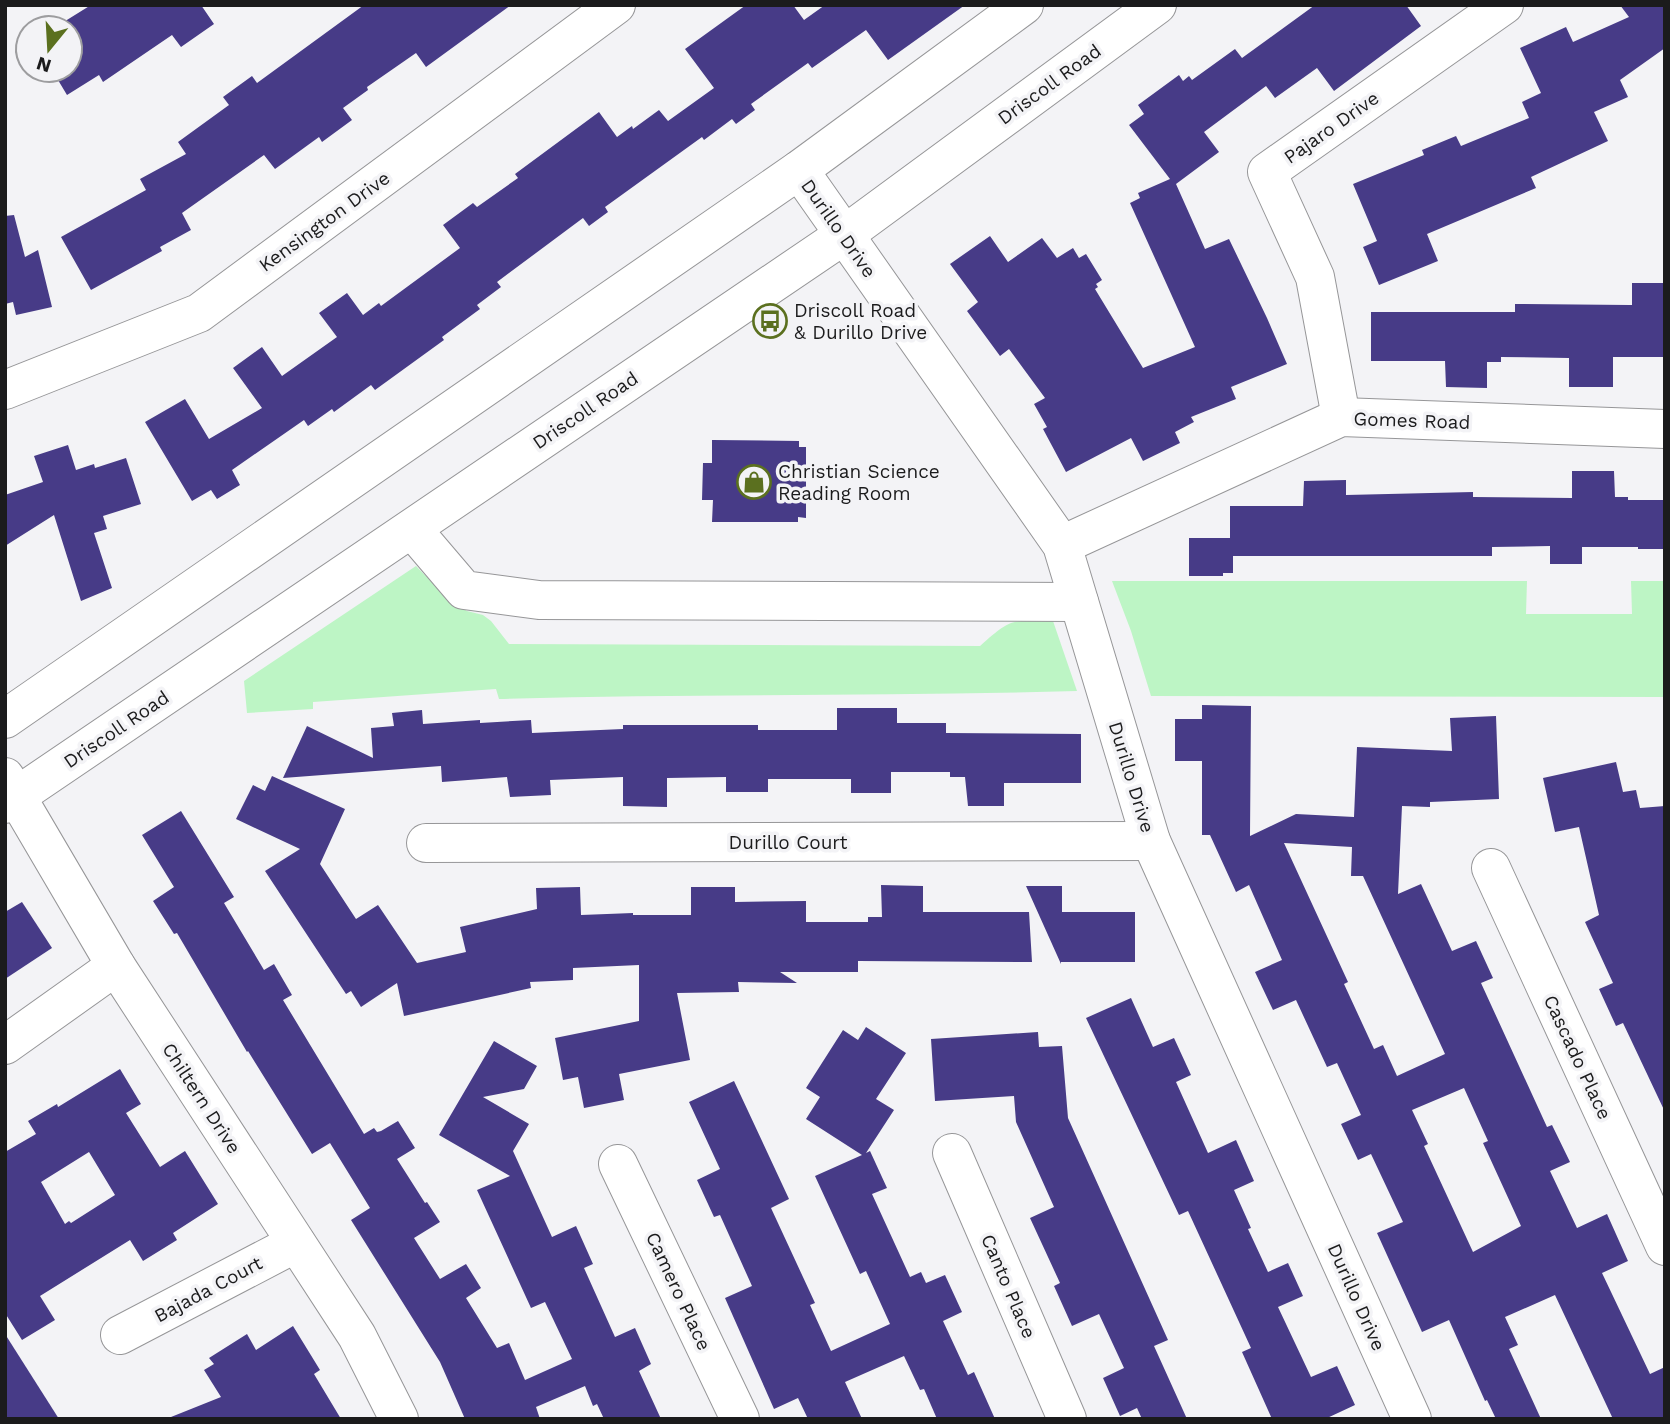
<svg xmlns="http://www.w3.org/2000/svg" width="1670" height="1424" viewBox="0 0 1670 1424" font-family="'Work Sans',sans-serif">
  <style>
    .green { fill: #bdf5c5 }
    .building { fill: #473b87; fill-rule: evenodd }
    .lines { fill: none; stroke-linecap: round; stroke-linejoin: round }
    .minor-casing { stroke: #969698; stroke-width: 40 }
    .minor { stroke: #fff; stroke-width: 38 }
    .labels { text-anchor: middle; stroke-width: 7; stroke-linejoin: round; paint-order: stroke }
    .street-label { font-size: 19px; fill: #1b1b1c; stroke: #f3f3f6 }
    .poi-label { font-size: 19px; fill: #1b1b1c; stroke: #f3f3f6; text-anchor: start }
  </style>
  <rect width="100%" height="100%" fill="#f3f3f6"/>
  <g class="green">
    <path d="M416,566l34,35 17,10 16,4 8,6 18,23 471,2c32,-28 31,-26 73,-25l24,70c-192,6 -385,2 -578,8l-3,-10 -183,13v7l-66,4 -3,-32z"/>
    <polygon points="1112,581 1527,581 1526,614 1632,614 1631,581 1665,581 1665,697 1151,696 1131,631"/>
  </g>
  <g class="building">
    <polygon points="91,5 201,5 214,24 181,47 172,35 103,82 99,75 67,95 52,70 70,70 70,28 54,28"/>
    <polygon points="364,5 511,5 426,67 416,53 367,87 368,90 343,108 352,120 322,142 319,137 275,169 264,155 182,213 191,230 160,247 162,251 91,290 61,237 146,190 140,179 186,154 178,142 229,105 223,97 252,76 257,83"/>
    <polygon points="746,5 793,5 804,20 825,5 965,5 888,60 866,30 812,68 808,63 751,104 755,110 736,124 732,119 704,140 702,137 605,207 608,212 589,226 583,218 497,282 501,287 477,305 480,309 442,337 444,340 375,390 371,385 334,412 332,409 308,426 304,420 232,470 240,485 217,499 211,490 192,501 145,422 185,399 209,439 262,408 233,368 262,347 282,376 337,337 319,313 347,293 363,315 379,303 381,306 460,248 443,225 473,203 477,207 518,178 515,174 599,112 617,137 632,126 633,129 659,110 668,121 714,88 685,49"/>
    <polygon points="1315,5 1406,5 1421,26 1334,91 1317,68 1275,98 1266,86 1204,132 1219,152 1176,184 1205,249 1229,239 1267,318 1287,364 1231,387 1236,399 1191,417 1194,422 1175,432 1180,443 1143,461 1131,438 1066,472 1043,429 1047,427 1034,404 1045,398 1009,349 1000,356 967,311 978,302 950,264 990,236 1008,262 1042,238 1057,258 1073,248 1079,258 1086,254 1102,280 1096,284 1098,287 1095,289 1143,368 1195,347 1130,203 1140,198 1138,193 1170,179 1129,125 1144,114 1138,105 1179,75 1183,81 1189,76 1192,80 1235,49 1242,58"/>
    <polygon points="1620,5 1665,5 1665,48 1620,80 1628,97 1594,112 1608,141 1531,177 1536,188 1427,234 1438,261 1379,285 1363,247 1377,241 1353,184 1424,155 1422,150 1456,136 1461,146 1529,118 1522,102 1541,93 1520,48 1566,27 1573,42 1629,17"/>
    <polygon points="14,215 25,257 38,250 52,307 16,315 13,302 5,304 5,216"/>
    <polygon points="1632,283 1665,283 1665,357 1613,357 1613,387 1569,387 1569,358 1501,357 1501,362 1487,362 1487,388 1446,387 1445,361 1371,361 1371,312 1515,312 1515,304 1629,305 1632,305"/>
    <polygon points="712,440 799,441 799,447 806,447 806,518 798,517 798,522 712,522 713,500 702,500 703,463 712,463"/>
    <polygon points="68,445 76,470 94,464 95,468 126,458 141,504 103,516 107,529 94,533 112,588 81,601 54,515 5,546 5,495 43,482 34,456"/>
    <polygon points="1572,471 1614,471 1615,497 1628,497 1628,500 1665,500 1665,549 1638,549 1638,547 1582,547 1582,564 1550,564 1550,546 1492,547 1492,556 1233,556 1233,573 1223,573 1223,576 1189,576 1189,538 1230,538 1230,506 1303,506 1304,481 1346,480 1346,495 1473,492 1473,497 1572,498"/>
    <path d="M1202,705l49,1 -1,130 46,-22 58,3 3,-70 95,4 -2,-33 46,-2 3,83 -69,3v5l-28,-1 -4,88 23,-10 31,67 24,-10 17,37 -12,5 66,144 5,-2 18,37 -20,9 27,57 30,-14 21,47 -26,12 48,101 15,-7v52h-52l-58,-124 -50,22 13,28 -9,4 32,70h-45l-9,-19 -2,1 -36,-81 -27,12 -45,-99 26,-11 -32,-68 -13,6 -17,-36 20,-9 -24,-52 -10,4 -31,-67 -23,10 -18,-38 27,-12 -33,-75 -13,7 -26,-57h-8v-74h-27v-42h27zM1284,843l68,4 -1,29h12l82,178 -48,22 -14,-31 -9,4 -30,-65 4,-2zM1464,1088l24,53 -5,2 38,83 -48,26 -49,-106 4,-2 -16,-34z"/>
    <polygon points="837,708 897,708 897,723 946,723 946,733 1081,734 1081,783 1004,783 1004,806 968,806 965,777 950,777 950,772 891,772 891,793 851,793 851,779 768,779 768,792 726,792 726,777 667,778 667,807 623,806 623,777 550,780 551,795 510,797 507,777 442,782 441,766 283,778 307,726 373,758 371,728 394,726 392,713 422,710 423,724 480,720 480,723 531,720 532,733 623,729 623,725 758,725 758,730 837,730"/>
    <polygon points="1616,762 1623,792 1636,790 1640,808 1665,806 1665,1112 1623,1023 1616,1026 1599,989 1613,983 1585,922 1599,915 1579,827 1555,832 1543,778"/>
    <polygon points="272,776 345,809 320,864 356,919 378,905 417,963 466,952 460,927 537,909 536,888 580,887 581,915 633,913 633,915 691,915 691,887 735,887 735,902 806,901 806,922 868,922 868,917 882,917 881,885 923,886 923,912 1029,912 1032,962 858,961 858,972 780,972 797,983 738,982 739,992 677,993 690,1060 619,1074 624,1100 584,1108 578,1077 563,1080 555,1038 639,1021 639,965 573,968 573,980 530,982 531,988 404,1016 397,983 361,1007 351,991 346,994 265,871 300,849 236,819 253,785 265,791"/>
    <polygon points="181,811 234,897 224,903 264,970 274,964 292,995 283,1000 364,1134 374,1128 377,1132 381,1131 398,1121 415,1148 397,1159 425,1203 427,1202 440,1222 414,1238 440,1279 466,1264 481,1288 466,1298 497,1348 509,1343 525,1380 572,1359 545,1302 531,1308 477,1190 510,1176 439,1135 494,1041 537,1066 524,1089 483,1097 529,1124 513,1151 552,1237 576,1226 593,1264 584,1268 615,1337 635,1328 651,1364 639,1371 661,1419 604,1419 597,1404 593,1406 585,1386 536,1407 540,1419 465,1419 440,1362 351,1220 370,1208 330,1143 312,1154 248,1051 247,1052 177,933 174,934 153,901 174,887 142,835"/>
    <polygon points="1026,886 1062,886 1062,912 1135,912 1135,962 1061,962 1061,964"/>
    <polygon points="22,902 52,948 5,979 5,912"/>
    <polygon points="1131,998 1153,1047 1174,1038 1191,1075 1176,1082 1208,1153 1236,1140 1254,1181 1234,1190 1251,1228 1248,1229 1268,1272 1288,1263 1303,1296 1278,1307 1311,1377 1337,1366 1355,1405 1325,1419 1272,1419 1242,1352 1251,1348 1188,1211 1179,1215 1086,1018"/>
    <polygon points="866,1027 906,1053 876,1099 894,1110 866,1153 870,1151 887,1188 872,1194 910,1277 921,1272 926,1283 945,1275 962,1312 943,1321 968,1375 974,1372 995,1419 937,1419 924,1389 920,1390 904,1356 845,1382 862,1419 808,1419 798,1398 774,1409 725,1298 752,1286 720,1215 714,1217 697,1180 720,1169 689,1102 734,1081 789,1199 771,1208 815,1303 810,1305 831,1351 890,1324 866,1271 860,1274 815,1176 862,1155 806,1119 820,1097 806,1088 843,1030 858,1040"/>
    <polygon points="1038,1032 1039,1047 1062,1046 1068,1118 1168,1340 1154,1346 1187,1419 1142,1419 1137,1408 1120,1416 1103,1378 1124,1368 1099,1314 1072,1326 1054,1286 1060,1283 1030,1218 1054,1207 1016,1122 1014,1096 935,1101 931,1039"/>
    <path d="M120,1069l21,35 -15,9 34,54 25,-16 33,53 -45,29 4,7 -34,21 -13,-21 -90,56 15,24 -33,20 -17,-27v-161l31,-18 -8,-13 29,-17 1,3zM89,1152l26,43 -44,28 -2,-2 -4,3 -24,-42z"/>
    <polygon points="293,1326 320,1370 314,1374 341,1419 171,1419 171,1417 221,1397 204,1370 214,1364 209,1358 247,1334 256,1350"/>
    <polygon points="5,1334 59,1419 5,1419"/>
  </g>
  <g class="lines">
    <g class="minor-casing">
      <g id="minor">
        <polyline points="799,170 1062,545 1151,841 1412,1419"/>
        <polyline points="5,390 199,313 616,5"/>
        <polyline points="1341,417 1315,277 1267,172 1504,5"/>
        <polyline points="412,529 464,590 539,600 1079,602"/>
        <polyline points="1062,545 1341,417 1665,429"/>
        <polyline points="5,719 799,170 1024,5"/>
        <polyline points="5,777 116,966 357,1336 399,1419"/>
        <polyline points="5,804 844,235 1157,5"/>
        <polyline points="426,843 1151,841"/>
        <polyline points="1491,868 1665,1246"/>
        <polyline points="5,1045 116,966"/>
        <polyline points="952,1153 1067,1419"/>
        <polyline points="618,1164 740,1419"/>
        <polyline points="120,1335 296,1243"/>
      </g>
    </g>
    <use href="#minor" class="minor"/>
  </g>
  <defs>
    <g id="bus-ring" transform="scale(1.75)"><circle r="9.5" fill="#f3f3f6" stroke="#5b701f" stroke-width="1.5"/><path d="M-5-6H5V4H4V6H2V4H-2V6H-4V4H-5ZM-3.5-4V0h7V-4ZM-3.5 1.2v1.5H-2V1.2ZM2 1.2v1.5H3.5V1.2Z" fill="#5b701f"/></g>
    <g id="shop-ring" transform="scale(1.75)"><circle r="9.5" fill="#f3f3f6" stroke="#5b701f" stroke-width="1.5"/><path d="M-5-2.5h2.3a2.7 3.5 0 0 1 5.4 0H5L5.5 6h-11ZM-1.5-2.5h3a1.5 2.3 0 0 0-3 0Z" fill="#5b701f"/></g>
  </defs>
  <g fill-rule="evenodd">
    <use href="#bus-ring" x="770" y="321"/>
    <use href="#shop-ring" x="754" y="482"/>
  </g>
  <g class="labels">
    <g class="street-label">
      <text transform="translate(1049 84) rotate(-36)" y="7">Driscoll Road</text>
      <text transform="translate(1331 127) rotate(-35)" y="7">Pajaro Drive</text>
      <text transform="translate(324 221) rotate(-36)" y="7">Kensington Drive</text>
      <text transform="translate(839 228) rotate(55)" y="7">Durillo Drive</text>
      <text transform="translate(585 410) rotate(-34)" y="7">Driscoll Road</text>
      <text transform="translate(1412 420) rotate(2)" y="7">Gomes Road</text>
      <text transform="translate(116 729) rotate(-34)" y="7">Driscoll Road</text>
      <text transform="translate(1132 777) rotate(73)" y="7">Durillo Drive</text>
      <text x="788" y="849">Durillo Court</text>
      <text transform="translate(1578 1057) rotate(65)" y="7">Cascado Place</text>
      <text transform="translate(202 1098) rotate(57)" y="7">Chiltern Drive</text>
      <text transform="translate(1009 1286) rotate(67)" y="7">Canto Place</text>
      <text transform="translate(208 1289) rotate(-28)" y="7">Bajada Court</text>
      <text transform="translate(679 1291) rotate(65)" y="7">Camero Place</text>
      <text transform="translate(1357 1297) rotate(66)" y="7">Durillo Drive</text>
    </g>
    <g class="poi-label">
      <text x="794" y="317">Driscoll Road<tspan x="794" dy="22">&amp; Durillo Drive</tspan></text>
      <text x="778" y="478">Christian Science<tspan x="778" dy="22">Reading Room</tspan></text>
    </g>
  </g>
  <rect width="1670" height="1424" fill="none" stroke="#1b1b1c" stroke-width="14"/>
  <g transform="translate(49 49) rotate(198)"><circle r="33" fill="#f3f3f6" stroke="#9d9d9f" stroke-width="2"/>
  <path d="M0-5L12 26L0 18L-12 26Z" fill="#5b701f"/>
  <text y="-10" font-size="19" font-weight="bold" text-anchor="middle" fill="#1b1b1c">N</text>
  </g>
</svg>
